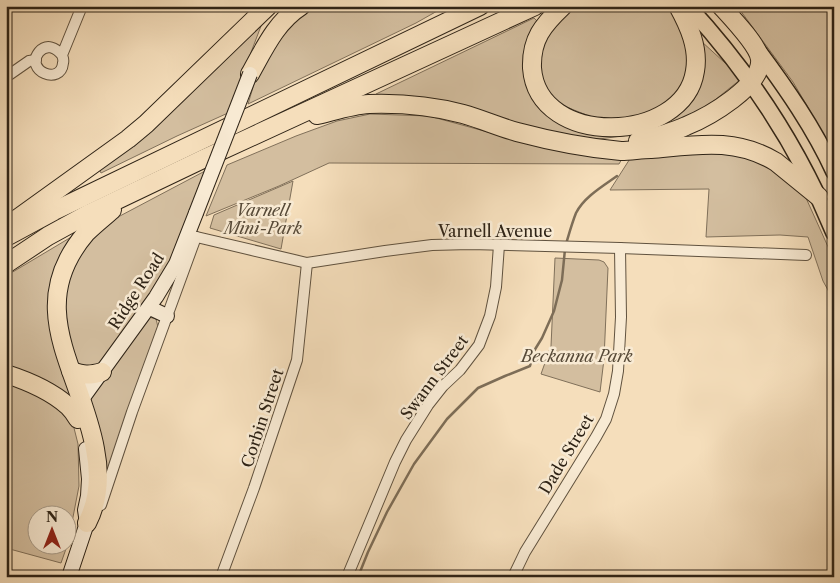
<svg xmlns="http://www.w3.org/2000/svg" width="840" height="583" viewBox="0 0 840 583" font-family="'Libre Caslon Text',serif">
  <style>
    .green { fill: #d3be9f; stroke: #80705a }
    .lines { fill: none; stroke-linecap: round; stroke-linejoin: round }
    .stream { stroke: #7d6d57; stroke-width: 2.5 }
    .street-casing { stroke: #60523f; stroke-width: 12 }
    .secondary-casing { stroke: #2e2316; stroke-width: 16 }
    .primary-casing { stroke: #2e2316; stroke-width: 18 }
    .highway-casing { stroke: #2e2316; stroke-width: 20 }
    .street { stroke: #f8ead3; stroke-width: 10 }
    .secondary { stroke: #f8ead3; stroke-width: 14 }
    .primary { stroke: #f5debb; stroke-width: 15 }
    .highway { stroke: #f5debb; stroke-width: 18 }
    .secondary-bridge-casing { stroke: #2e2316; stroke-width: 16; stroke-linecap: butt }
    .secondary-bridge { stroke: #f8ead3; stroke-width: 14 }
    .labels { text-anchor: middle; stroke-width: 5; stroke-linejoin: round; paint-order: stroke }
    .park-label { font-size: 16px; font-style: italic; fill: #574a38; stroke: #f8ead3 }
    .street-label { font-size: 16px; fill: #2e2316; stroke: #f8ead3 }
  </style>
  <rect width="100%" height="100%" fill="#f5debb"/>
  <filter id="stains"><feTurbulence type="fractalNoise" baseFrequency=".004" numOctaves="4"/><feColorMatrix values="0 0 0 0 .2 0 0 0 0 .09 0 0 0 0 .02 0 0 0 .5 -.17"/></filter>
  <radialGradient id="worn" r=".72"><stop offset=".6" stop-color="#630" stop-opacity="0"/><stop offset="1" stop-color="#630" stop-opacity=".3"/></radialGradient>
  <g class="green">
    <polygon points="309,6 446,6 416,23 248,104 257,74 267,48"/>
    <polygon points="574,6 671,6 690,49 685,82 675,96 658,110 642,116 599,120 554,102 539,78 538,51 563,14"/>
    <polygon points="737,6 834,6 834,152 793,82"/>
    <polygon points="534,18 539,23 527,70 576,127 679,108 701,41 724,62 741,79 705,108 678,122 637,134 599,139 575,137 377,96 376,94"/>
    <polygon points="257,24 261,26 228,113 177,136 101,173 99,169"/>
    <polygon points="370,114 429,116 543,147 590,156 623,157 619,164 329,163 279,186 206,216 227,165 296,136 337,121"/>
    <polygon points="738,150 778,167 806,198 834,260 834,301 823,281 808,237 780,235 706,237 709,189 610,190 633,154"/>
    <polygon points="205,171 168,270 97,367 76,365 62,323 66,274 101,226"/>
    <polygon points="293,181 281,249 210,228 214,215"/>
    <polygon points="73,236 75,239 53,286 76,398 69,402 6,370 6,276"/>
    <polygon points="555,258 599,260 604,262 608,268 604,359 600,392 541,374 551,346"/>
    <polygon points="149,317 156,319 158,327 106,476 86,398"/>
    <polygon points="6,380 44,395 72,420 78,444 79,486 68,543 68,516 38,516 38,546 67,546 61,563 6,548"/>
  </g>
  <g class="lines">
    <g class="stream">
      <path d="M566,244c3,-10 6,-21 10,-31 8,-16 27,-27 41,-37"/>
      <polyline points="358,577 368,552 387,512 414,464 447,419 478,388 505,376 530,366 534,351 542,338 554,311 562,280 565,249"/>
    </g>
    <g class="street-casing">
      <g id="street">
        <path d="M62,55c-6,-7 -15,-12 -23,-3 -15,19 22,34 24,11 1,-3 0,-5 -1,-8l20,-49"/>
        <polyline points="6,77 29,61 36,60"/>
        <polyline points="188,235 307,263 385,251 432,245 470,244 620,248 806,255"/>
        <polyline points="101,505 132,412 196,237"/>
        <polyline points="221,577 254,488 297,360 307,263"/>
        <polyline points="347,577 395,462 406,440 428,405 443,386 460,370 479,345 490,316 496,287 499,245"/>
        <polyline points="513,577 525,552 596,437 606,419 614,394 618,371 621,317 620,248"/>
      </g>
    </g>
    <g class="secondary-casing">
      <g id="secondary">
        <polyline points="150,308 167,316"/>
        <polyline points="78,406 82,399 156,297 176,264 196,213"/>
        <polyline points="69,577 87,523 85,510 88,496 89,479 86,449"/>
      </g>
    </g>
    <g class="primary-casing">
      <g id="primary">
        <path d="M688,6c61,66 112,144 146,227"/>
        <path d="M757,49c29,39 57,79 77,123"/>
      </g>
    </g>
    <g class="highway-casing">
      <g id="highway">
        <path d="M563,6c-20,19 -32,33 -31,62 6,81 152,76 163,3 4,-23 -6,-45 -17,-65"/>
        <path d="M250,74c14,-25 26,-52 51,-68"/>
        <path d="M317,115c17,-4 35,-10 52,-11 31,-1 64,2 94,10 18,5 36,13 54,18 34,9 69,16 104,19 10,0 20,-2 30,-2 45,-4 84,-12 125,13l43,35"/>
        <path d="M638,141c17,-4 33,-8 48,-15 22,-9 77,-40 74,-67 -2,-14 -29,-42 -39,-53"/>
        <polyline points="7,226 128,139 146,124 268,6"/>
        <polyline points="6,237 54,211 480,6"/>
        <polyline points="6,264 48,236 90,213 203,159 535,6"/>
        <path d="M71,371c13,4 17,5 31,1"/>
        <path d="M6,374c22,7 45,17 62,32 4,4 7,8 10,13"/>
        <path d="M87,523c12,-23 13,-49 8,-74 -14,-79 -73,-141 -9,-216 8,-8 17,-15 26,-23"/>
      </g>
    </g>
    <use href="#street" class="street"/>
    <use href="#secondary" class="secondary"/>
    <use href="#primary" class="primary"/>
    <use href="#highway" class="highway"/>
    <g class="secondary-bridge-casing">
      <polyline id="secondary-bridge" points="196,213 250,74"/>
    </g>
    <use href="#secondary-bridge" class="secondary-bridge"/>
  </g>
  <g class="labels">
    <g class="park-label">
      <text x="263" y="216">Varnell<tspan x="263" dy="18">Mini-Park</tspan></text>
      <text x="577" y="362">Beckanna Park</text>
    </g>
    <g class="street-label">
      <text x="495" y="237">Varnell Avenue</text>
      <text transform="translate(136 291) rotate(-57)" y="6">Ridge Road</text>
      <text transform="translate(434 377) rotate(-53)" y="6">Swann Street</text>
      <text transform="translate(262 418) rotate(-72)" y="6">Corbin Street</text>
      <text transform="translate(566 454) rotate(-59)" y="6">Dade Street</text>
    </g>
  </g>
  <rect width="840" height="583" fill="none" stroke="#f5debb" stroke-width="25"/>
  <rect x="8" y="8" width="825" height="568" fill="none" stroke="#2e2316" stroke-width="2.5"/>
  <rect x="12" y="12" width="815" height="558" fill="none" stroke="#2e2316"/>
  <g transform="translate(52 530)"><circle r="24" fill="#f8ead3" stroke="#a79a87"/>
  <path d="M0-4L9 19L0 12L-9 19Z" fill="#8f2418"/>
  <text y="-8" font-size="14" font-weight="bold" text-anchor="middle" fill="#2e2316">N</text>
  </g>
  <rect width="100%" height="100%" filter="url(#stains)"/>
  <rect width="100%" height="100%" fill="url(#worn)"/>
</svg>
